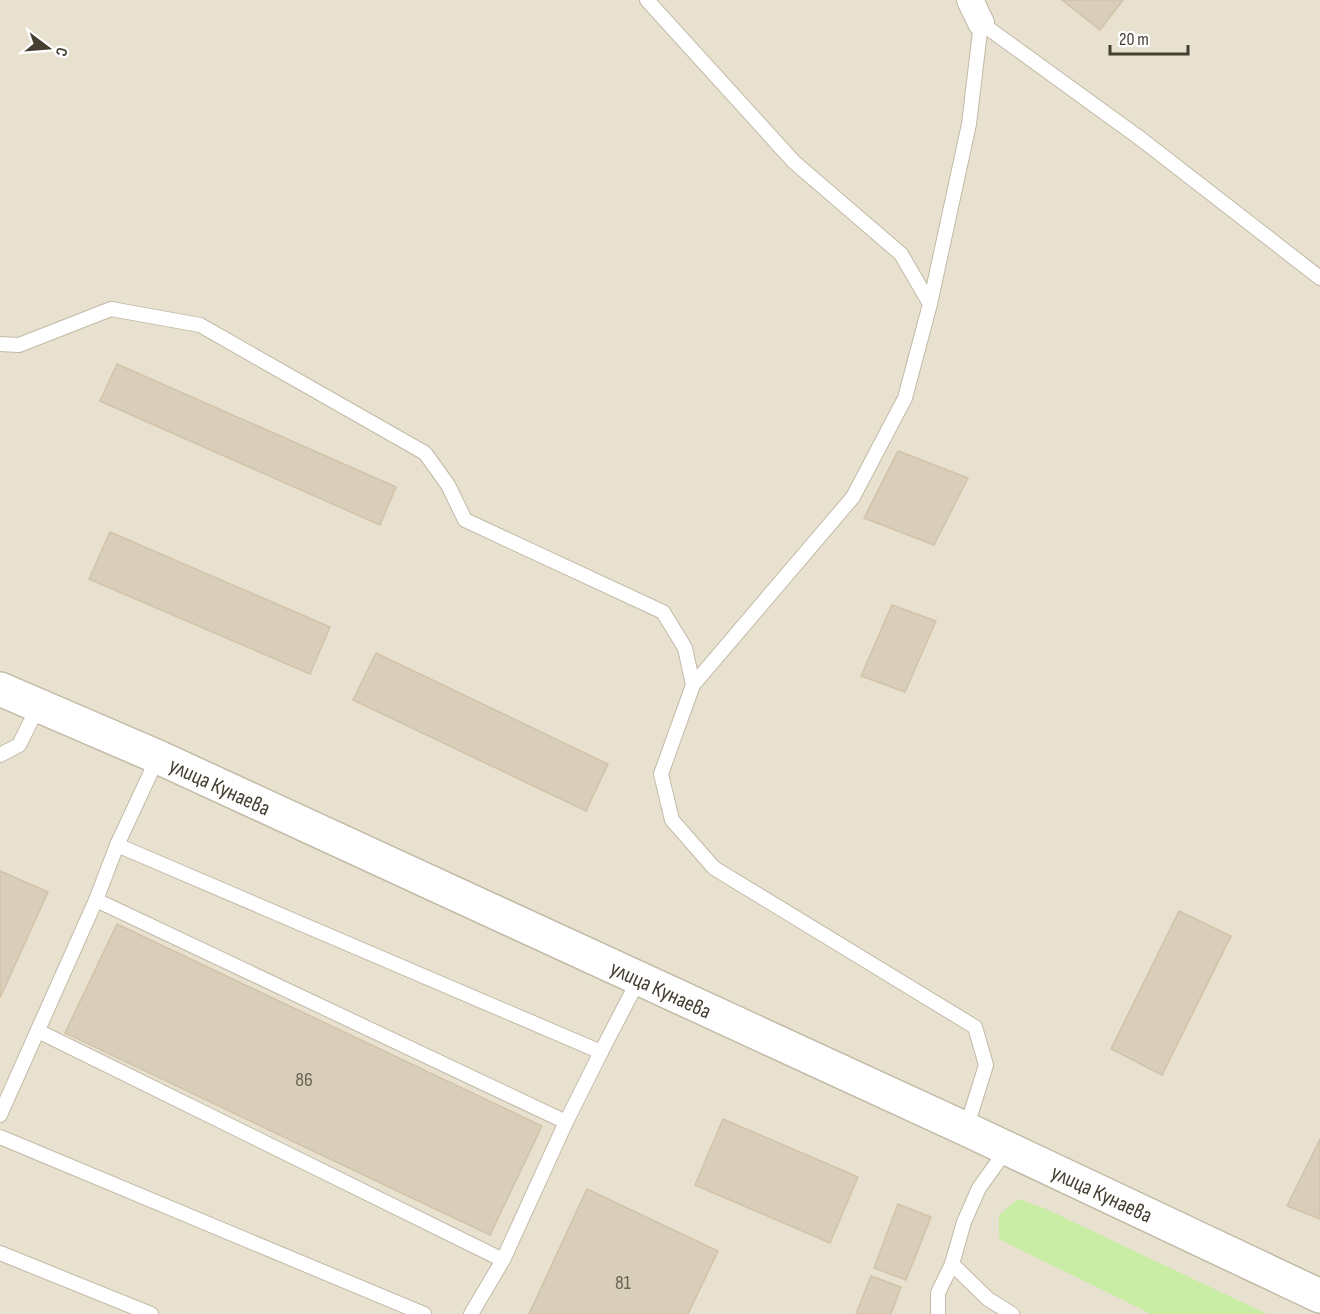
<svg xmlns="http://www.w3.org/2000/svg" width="1320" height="1314" viewBox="0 0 1320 1314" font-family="'Sofia Sans Condensed',sans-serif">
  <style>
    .residential { fill: #e8e1d0 }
    .green { fill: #caeda6 }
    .building { fill: #d9ceb9; stroke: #d2c3a9; stroke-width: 1.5 }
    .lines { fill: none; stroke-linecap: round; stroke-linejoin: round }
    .service-casing { stroke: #c2baa7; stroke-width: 16 }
    .minor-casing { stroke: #c2baa7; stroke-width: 28 }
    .tertiary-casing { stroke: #c2baa7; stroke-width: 36 }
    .service { stroke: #fff; stroke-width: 14 }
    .minor { stroke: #fff; stroke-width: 26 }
    .tertiary { stroke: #fff; stroke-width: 33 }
    .labels { text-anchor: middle; stroke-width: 4.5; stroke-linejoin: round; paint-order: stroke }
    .number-label { font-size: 20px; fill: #6a6354 }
    .street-label { font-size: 22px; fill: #453f32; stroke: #fff }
  </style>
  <rect width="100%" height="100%" fill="#f3efe2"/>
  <rect class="residential" x="0" y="0" width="1320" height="1314"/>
  <polygon class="green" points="1018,1199 1044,1208 1267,1314 1151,1314 999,1239 999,1215"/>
  <g class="building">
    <polygon points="1062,0 1123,0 1100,30"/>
    <polygon points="117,364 396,487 380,525 100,401"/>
    <polygon points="898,451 968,478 934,545 864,518"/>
    <polygon points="110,532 330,627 310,674 89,579"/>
    <polygon points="892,605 936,621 905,692 861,676"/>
    <polygon points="376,653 608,764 586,811 353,700"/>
    <polygon points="0,871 48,892 0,998"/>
    <polygon points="1179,911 1231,936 1162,1075 1111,1049"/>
    <polygon points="117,924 542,1126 490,1235 65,1033"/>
    <polygon points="723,1119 858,1177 830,1243 695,1185"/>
    <polygon points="1320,1139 1320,1219 1287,1206"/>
    <polygon points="587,1189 718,1251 688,1314 529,1314"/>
    <polygon points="898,1204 931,1217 906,1280 874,1268"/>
    <polygon points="871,1276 901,1287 891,1314 856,1314"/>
  </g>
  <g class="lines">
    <g class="service-casing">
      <g id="service">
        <polyline points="647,0 794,162 901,254 930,304 905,398 853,497 693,685"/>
        <polyline points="930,304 969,124 981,23 1141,139 1320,278"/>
        <polyline points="0,344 19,345 111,309 200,325 425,453 448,485 465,520 663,612 685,648 693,685 661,774 672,820 714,868 975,1027 986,1065 966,1129"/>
        <polyline points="0,755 19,745 39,705"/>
        <polyline points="117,845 158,757"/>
        <polyline points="96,900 566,1122"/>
        <polyline points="38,1031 503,1260"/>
        <polyline points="0,1115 96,900 117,845 601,1052 639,979"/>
        <polyline points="0,1137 424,1314"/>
        <polyline points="0,1253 151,1314"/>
        <polyline points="952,1264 988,1299 1012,1314"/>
        <polyline points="471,1314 503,1260 566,1122 601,1052"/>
        <polyline points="938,1314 938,1293 952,1264 964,1222 979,1188 1007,1149"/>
      </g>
    </g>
    <g class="minor-casing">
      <polyline id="minor" points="970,0 981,23"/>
    </g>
    <g class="tertiary-casing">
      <polyline id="tertiary" points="0,689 158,757 966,1129 1320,1296"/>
    </g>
    <use href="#service" class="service"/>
    <use href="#minor" class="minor"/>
    <use href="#tertiary" class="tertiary"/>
  </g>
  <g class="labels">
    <g class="number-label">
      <text x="304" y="1086">86</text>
      <text x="623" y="1289">81</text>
    </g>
    <g class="street-label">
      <text transform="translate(220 786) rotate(25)" y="8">улица Кунаева</text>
      <text transform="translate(661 989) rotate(25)" y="8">улица Кунаева</text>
      <text transform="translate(1102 1193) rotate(25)" y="8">улица Кунаева</text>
    </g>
  </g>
  <g transform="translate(48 48) rotate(106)" stroke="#ffffff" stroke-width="4.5" paint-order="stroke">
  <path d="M0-4.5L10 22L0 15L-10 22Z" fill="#453f32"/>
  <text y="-9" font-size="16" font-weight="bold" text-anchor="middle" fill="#453f32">С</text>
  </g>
  <path d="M1110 45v9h78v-9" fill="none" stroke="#453f32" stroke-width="3"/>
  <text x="1119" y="45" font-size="18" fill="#453f32" stroke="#ffffff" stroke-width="4.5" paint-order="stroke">20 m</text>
</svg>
